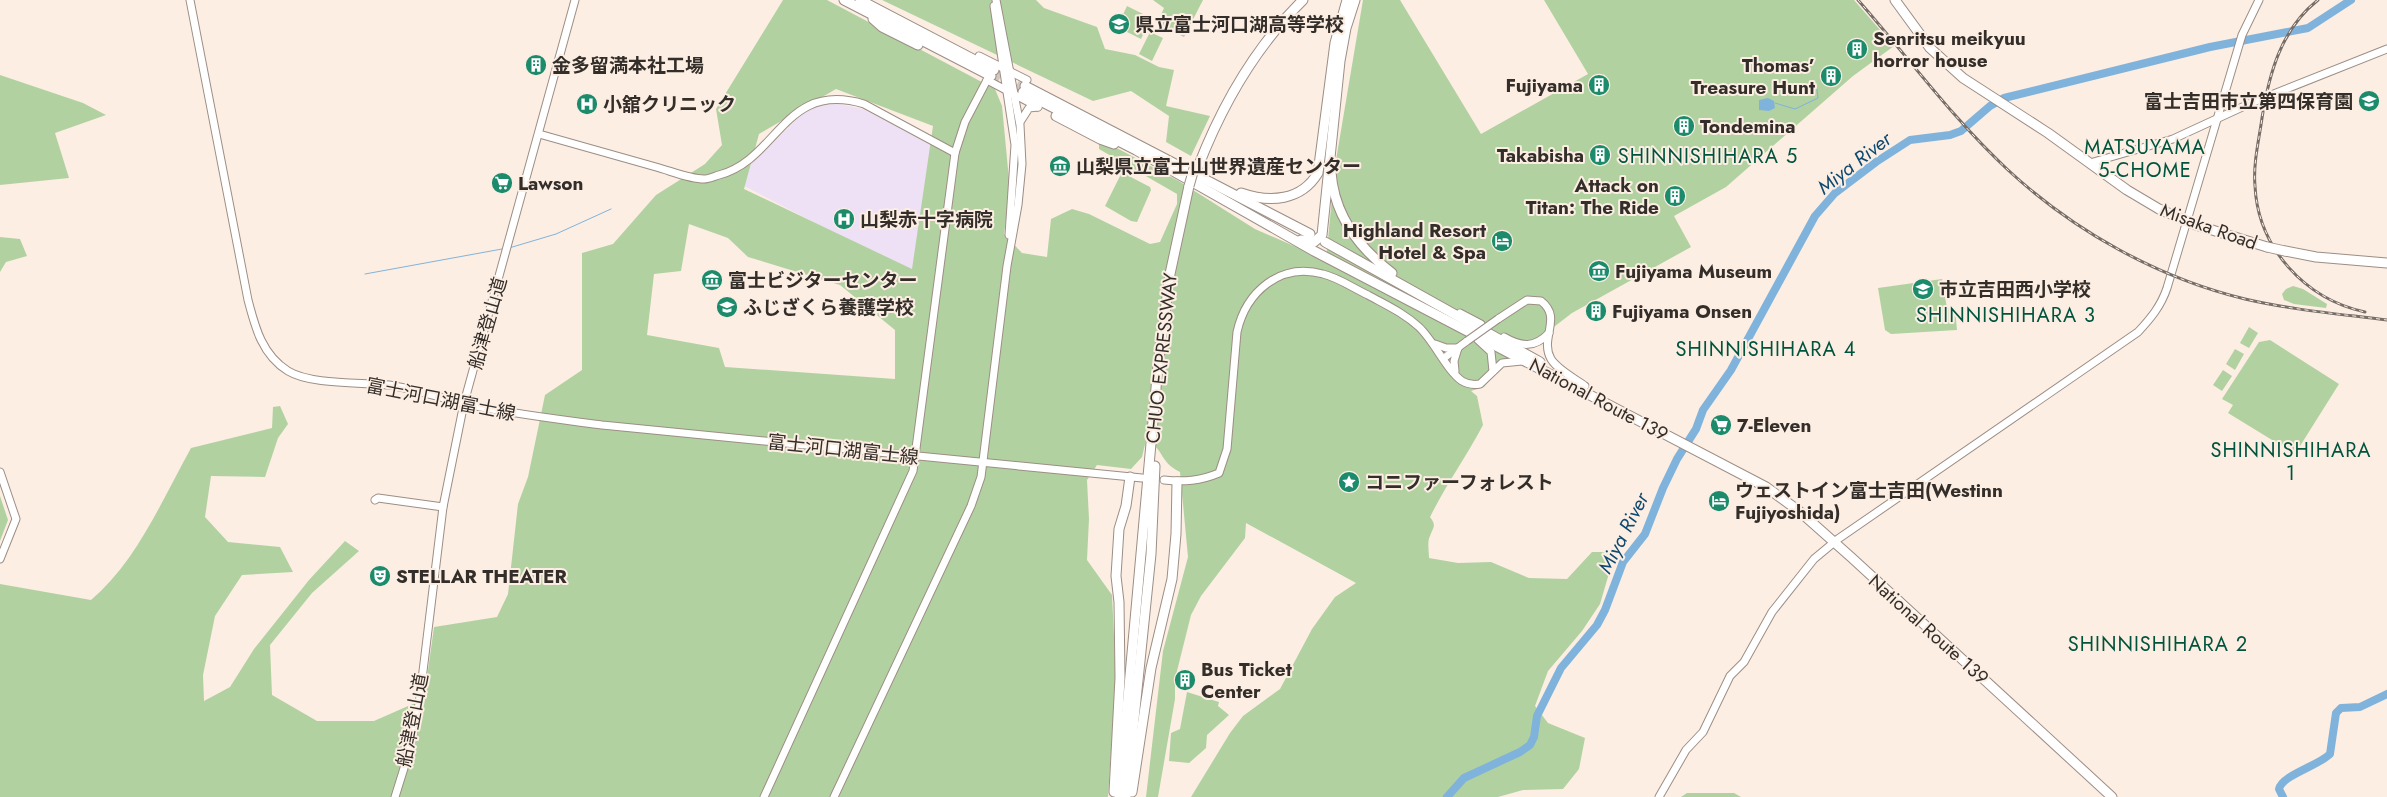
<svg xmlns="http://www.w3.org/2000/svg" width="2387" height="797" viewBox="0 0 2387 797" font-family="Jost,'Noto Sans JP',sans-serif">
  <style>
    .medical { fill: #efe1f5 }
    .green { fill: #b2d1a1; fill-rule: evenodd }
    .water { fill: #80b3dc }
    .lines { fill: none; stroke-linecap: round; stroke-linejoin: round }
    .stream { stroke: #80b3dc; stroke-width: 1 }
    .river { stroke: #80b3dc; stroke-width: 8 }
    .highway-tunnel { stroke: #d4c8be; stroke-width: 9; stroke-dasharray: 9 4.5; stroke-linecap: butt }
    .secondary-casing { stroke: #9c8e85; stroke-width: 9 }
    .highway-casing { stroke: #9c8e85; stroke-width: 11 }
    .secondary { stroke: #fff; stroke-width: 7 }
    .highway { stroke: #fff; stroke-width: 9 }
    .rail-casing { stroke: #776e68; stroke-width: 3 }
    .rail { stroke: #fceee3; stroke-width: 1; stroke-dasharray: 4; stroke-linecap: butt }
    .secondary-bridge-casing { stroke: #9c8e85; stroke-width: 9; stroke-linecap: butt }
    .highway-bridge-casing { stroke: #9c8e85; stroke-width: 11; stroke-linecap: butt }
    .secondary-bridge { stroke: #fff; stroke-width: 7 }
    .highway-bridge { stroke: #fff; stroke-width: 9 }
    .labels { text-anchor: middle; stroke-width: 4; stroke-linejoin: round; paint-order: stroke }
    .poi-label { font-size: 19px; font-weight: bold; fill: #342e2a; stroke: #fceee3; text-anchor: start }
    .street-label { font-size: 19px; fill: #342e2a; stroke: #fceee3 }
    .neighbourhood-label { font-size: 20px; letter-spacing: 1px; fill: #00543e; stroke: #fceee3 }
    .water-label { font-size: 20px; font-style: italic; fill: #0d4971; stroke: #fceee3 }
  </style>
  <rect width="100%" height="100%" fill="#fceee3"/>
  <polygon class="medical" points="834,103 863,109 946,153 934,285 727,177 740,171 754,161 803,113 821,105"/>
  <g class="green">
    <path d="M783,0h44l168,89 7,17 8,84 -6,44 18,19 25,4 4,-38 21,-10 17,5 61,30 10,-2 17,-38v-10l-78,-45v-5l12,1 66,35 78,49 71,31 9,-94 28,-166h37l81,134 107,-60 -44,-74h310l40,46 -41,30 -127,111 -52,29 17,31 -119,66 -74,57 -14,17 -13,4 6,5 6,29c-17,32 -37,60 -53,92 7,9 3,10 0,19 -3,5 -1,16 -1,22l29,5 33,-1 38,16 38,1 25,-27h21l-3,18 -10,34 -18,27 -34,40 -13,35 13,17 37,15 -6,31 -16,20 -40,1 -25,7h-307l39,-64 13,-17 37,-27 32,-60 23,-32 21,-14 -110,-60 -1,15 -44,58 -10,19 -16,64v20l-17,98h-12l17,-146 25,-94 -8,-85c-21,-10 -16,-24 -34,-32l-4,17 -11,12 -34,-4 -10,15 2,39 -2,41 25,35 4,83 -8,119h-1108v-213l91,16c46,-39 71,-100 100,-152l81,-20 1,-21 7,-1 8,18 -10,14 -13,39 -54,-1 -6,41 23,25 52,5 13,25 -51,3 -27,41 -12,59 1,26 26,-14 24,-38 55,-69 36,-39 14,10 -47,42 -42,52 2,50 45,26h57l50,-22 10,-72 63,-10 11,-23 10,-90 10,-27 17,-82 37,-25v-117l31,-9 43,-49 49,-31 17,-19 -6,-36zM836,89l97,37 -21,143 -168,-80 15,-55zM689,224l39,14 20,19 92,28 55,45v49l-170,-12 -6,-19 -72,-13 7,-61 27,-3z"/>
    <polygon points="882,0 1036,0 1044,8 1097,27 1105,49 1135,55 1159,67 1174,70 1166,106 1210,116 1191,156 1166,142 1169,116 1131,91 1093,101"/>
    <polygon points="1153,0 1203,0 1184,37 1157,23 1164,8"/>
    <polygon points="1127,6 1151,18 1141,39 1117,27"/>
    <polygon points="1150,32 1163,38 1152,61 1139,54"/>
    <polygon points="0,75 83,103 106,115 55,133 69,178 0,185"/>
    <polygon points="1121,174 1125,174 1150,187 1151,190 1137,222 1131,221 1105,206"/>
    <polygon points="0,237 20,239 27,256 6,262 0,272"/>
    <polygon points="1942,279 1947,308 1955,309 1957,330 1891,334 1885,330 1878,288"/>
    <polygon points="2293,286 2303,289 2327,304 2326,308 2294,304 2284,300 2282,294 2286,289"/>
    <polygon points="2249,327 2258,333 2249,348 2240,343"/>
    <polygon points="2270,340 2339,384 2295,454 2228,413 2233,405 2222,399 2259,342"/>
    <polygon points="2235,349 2244,354 2235,370 2226,364"/>
    <polygon points="2223,370 2232,376 2222,391 2213,385"/>
    <polygon points="0,496 8,520 0,541"/>
    <polygon points="1187,692 1219,702 1218,706 1229,715 1207,735 1206,748 1189,763 1169,761 1171,733 1180,729"/>
    <polygon points="1687,793 1734,793 1741,797 1681,797"/>
  </g>
  <polygon class="water" points="1768,98 1774,101 1775,108 1769,111 1759,110 1759,100"/>
  <g class="lines">
    <g class="stream">
      <polyline points="1775,103 1795,109 1818,98 1817,89"/>
      <polyline points="509,248 556,234 611,209"/>
      <polyline points="365,274 502,249"/>
    </g>
    <g class="river">
      <polyline points="1447,797 1464,778 1520,752 1530,745 1534,737 1537,716 1561,668 1597,625 1605,610 1623,562 1645,534 1663,488 1677,459 1696,429 1703,410 1731,370 1815,216 1835,193 1876,162 1910,140 1950,135 1961,131 1990,106 2004,98 2210,47 2308,28 2351,0"/>
      <path d="M2283,797l-4,-8c3,-14 39,-23 51,-35l6,-41 5,-5 19,-1 27,-13"/>
    </g>
    <g class="highway-tunnel">
      <polyline points="994,70 1025,86"/>
      <polyline points="991,76 1023,92"/>
    </g>
    <g class="secondary-casing">
      <g id="secondary">
        <path d="M190,0l58,300c7,27 14,55 40,71 23,14 73,11 101,14 26,4 52,13 78,19 44,10 89,15 135,21l540,53"/>
        <polyline points="994,6 1015,145 1009,235"/>
        <polyline points="979,56 1027,80"/>
        <polyline points="987,80 1038,107"/>
        <polyline points="1020,122 1029,108 1038,107"/>
        <path d="M539,134c39,11 78,22 117,33 15,4 33,12 48,12 5,0 11,-3 15,-4 60,-16 65,-95 145,-71l91,49"/>
        <polyline points="2090,163 2173,139 2251,103 2387,49"/>
        <polyline points="1460,313 1481,324"/>
        <path d="M1498,319l29,-19 14,1c22,17 -2,37 10,58 7,11 23,19 34,27"/>
        <path d="M1504,337c17,10 31,11 45,-4"/>
        <polyline points="1478,340 1491,352 1493,371"/>
        <polyline points="1435,344 1446,348 1458,348"/>
        <polyline points="1444,358 1467,341"/>
        <polyline points="1455,371 1454,361 1458,348"/>
        <polyline points="0,472 16,519 0,559"/>
        <path d="M1164,480c20,2 36,1 55,-7l8,-24 10,-117c9,-40 43,-70 86,-58 16,4 30,14 45,21 18,10 36,18 51,32 15,14 28,44 43,54 5,3 12,4 18,3l22,-21 20,-2"/>
        <polyline points="375,500 378,498 443,507"/>
        <polyline points="395,797 409,752 419,704 443,507 464,403 575,0"/>
        <polyline points="764,797 913,471 955,153 965,122 987,80"/>
        <polyline points="834,797 971,506 981,477 1007,266 1018,205 1022,164 1020,125 996,0"/>
        <path d="M1659,797l27,-47 17,-18 27,-56 14,-14 28,-50 42,-53 24,-20 300,-207c13,-14 23,-26 29,-44l75,-253 17,-35"/>
      </g>
    </g>
    <g class="highway-casing">
      <g id="highway">
        <polyline points="844,0 991,76"/>
        <polyline points="860,0 994,70"/>
        <polyline points="1895,0 1930,48 1963,78 2048,133 2127,190 2159,209 2196,225 2267,247"/>
        <polyline points="873,19 882,27 918,45"/>
        <polyline points="1025,86 1310,234"/>
        <polyline points="1023,92 1136,150 1314,251 1766,487 1799,511 1852,558 2112,797"/>
        <polyline points="1056,116 1100,139 1114,144"/>
        <path d="M1198,167c24,-62 57,-120 105,-167"/>
        <path d="M1331,172c3,43 28,76 61,101"/>
        <path d="M1241,193c29,10 60,8 77,-20l17,-130 12,-43"/>
        <polyline points="1301,240 1314,242 1322,235 1340,61 1346,28 1355,0"/>
        <polyline points="1325,242 1540,362"/>
        <polyline points="2285,251 2316,257 2387,263"/>
        <polyline points="1114,792 1120,678 1119,602 1116,576 1119,529 1126,506 1130,477"/>
        <polyline points="1132,792 1151,668 1172,579 1176,534 1177,482"/>
        <polyline points="1119,797 1158,366 1170,274 1189,186"/>
        <polyline points="1126,797 1151,554 1155,466"/>
      </g>
    </g>
    <use href="#secondary" class="secondary"/>
    <use href="#highway" class="highway"/>
    <g class="rail-casing">
      <g id="rail">
        <path d="M1858,0c50,57 95,119 150,170 66,61 150,108 237,129 47,11 95,15 142,21"/>
        <path d="M2318,0c-37,29 -49,74 -56,118 -3,22 -9,45 -7,68 3,62 50,113 110,126"/>
      </g>
    </g>
    <use href="#rail" class="rail"/>
    <g class="secondary-bridge-casing">
      <polyline id="secondary-bridge" points="1467,341 1498,319"/>
    </g>
    <g class="highway-bridge-casing">
      <g id="highway-bridge">
        <polyline points="1189,186 1195,165"/>
        <polyline points="2267,247 2285,251"/>
      </g>
    </g>
    <use href="#secondary-bridge" class="secondary-bridge"/>
    <use href="#highway-bridge" class="highway-bridge"/>
  </g>
  <defs>
    <g id="school-disc" transform="scale(1.125)"><circle r="9.5" fill="#1b8b6b" stroke="#fceee3"/><path d="M0-5L7-2L0 1L-7-2ZM-4 1L0 2.5L4 1V4Q0 6-4 4Z" fill="#fff"/></g>
    <g id="building-disc" transform="scale(1.125)"><circle r="9.5" fill="#1b8b6b" stroke="#fceee3"/><path d="M-4-6H4V6H1V3H-1V6H-4ZM-2.5-4.3h1.7v1.8h-1.7ZM.8-4.3h1.7v1.8H.8ZM-2.5-1h1.7V.8h-1.7ZM.8-1h1.7V.8H.8Z" fill="#fff"/></g>
    <g id="hospital-disc" transform="scale(1.125)"><circle r="9.5" fill="#1b8b6b" stroke="#fceee3"/><path d="M-5-5h3v3.5h4V-5h3V5h-3V1.5h-4V5h-3Z" fill="#fff"/></g>
    <g id="museum-disc" transform="scale(1.125)"><circle r="9.5" fill="#1b8b6b" stroke="#fceee3"/><path d="M0-6L6-3V-2H-6V-3ZM-5-1h2V3h-2ZM-1-1h2V3h-2ZM3-1h2V3H3ZM-6 4H6V6H-6Z" fill="#fff"/></g>
    <g id="supermarket-disc" transform="scale(1.125)"><circle r="9.5" fill="#1b8b6b" stroke="#fceee3"/><path d="M-6-5.5h2.5l.6 2H6L4.5 2H-2.5L-4.4-4H-6ZM-1.5 3.2a1.3 1.3 0 1 0 .1 0ZM3 3.2a1.3 1.3 0 1 0 .1 0Z" fill="#fff"/></g>
    <g id="hotel-disc" transform="scale(1.125)"><circle r="9.5" fill="#1b8b6b" stroke="#fceee3"/><path d="M-6-4.5h1.5V1H6V5H4.5V3h-9V5H-6ZM-4 0a1.8 1.8 0 1 1 3.6 0ZM.5 0V-2.5h3Q6-2.5 6 0Z" fill="#fff"/></g>
    <g id="sight-disc" transform="scale(1.125)"><circle r="9.5" fill="#1b8b6b" stroke="#fceee3"/><path d="M0-6L1.8-2.2L6-1.7L2.9 1.2L3.7 5.4L0 3.3L-3.7 5.4L-2.9 1.2L-6-1.7L-1.8-2.2Z" fill="#fff"/></g>
    <g id="theatre-disc" transform="scale(1.125)"><circle r="9.5" fill="#1b8b6b" stroke="#fceee3"/><path d="M-5-5.5Q0-4 5-5.5V0Q5 5 0 6Q-5 5-5 0ZM-3.3-2.5H-1v1.5H-3.3ZM1-2.5H3.3v1.5H1ZM-2.8 1Q0 5.5 2.8 1Z" fill="#fff"/></g>
  </defs>
  <g fill-rule="evenodd">
    <use href="#school-disc" x="1119" y="24"/>
    <use href="#building-disc" x="1857" y="49"/>
    <use href="#building-disc" x="536" y="65"/>
    <use href="#building-disc" x="1831" y="76"/>
    <use href="#building-disc" x="1599" y="85"/>
    <use href="#school-disc" x="2369" y="101"/>
    <use href="#hospital-disc" x="587" y="104"/>
    <use href="#building-disc" x="1684" y="126"/>
    <use href="#building-disc" x="1600" y="155"/>
    <use href="#museum-disc" x="1060" y="166"/>
    <use href="#supermarket-disc" x="502" y="183"/>
    <use href="#building-disc" x="1675" y="196"/>
    <use href="#hospital-disc" x="844" y="219"/>
    <use href="#hotel-disc" x="1502" y="241"/>
    <use href="#museum-disc" x="1599" y="271"/>
    <use href="#museum-disc" x="712" y="280"/>
    <use href="#school-disc" x="1923" y="289"/>
    <use href="#school-disc" x="727" y="307"/>
    <use href="#building-disc" x="1596" y="311"/>
    <use href="#supermarket-disc" x="1721" y="425"/>
    <use href="#sight-disc" x="1349" y="482"/>
    <use href="#hotel-disc" x="1719" y="501"/>
    <use href="#theatre-disc" x="380" y="576"/>
    <use href="#building-disc" x="1185" y="680"/>
  </g>
  <g class="labels">
    <g class="poi-label">
      <text x="1135" y="31">県立富士河口湖高等学校</text>
      <text x="1873" y="45">Senritsu meikyuu<tspan x="1873" dy="22">horror house</tspan></text>
      <text x="552" y="72">金多留満本社工場</text>
      <text x="1815" y="72" text-anchor="end">Thomas’<tspan x="1815" dy="22">Treasure Hunt</tspan></text>
      <text x="1583" y="92" text-anchor="end">Fujiyama</text>
      <text x="2353" y="108" text-anchor="end">富士吉田市立第四保育園</text>
      <text x="603" y="111">小舘クリニック</text>
      <text x="1700" y="133">Tondemina</text>
      <text x="1584" y="162" text-anchor="end">Takabisha</text>
      <text x="1076" y="173">山梨県立富士山世界遺産センター</text>
      <text x="518" y="190">Lawson</text>
      <text x="1659" y="192" text-anchor="end">Attack on<tspan x="1659" dy="22">Titan: The Ride</tspan></text>
      <text x="860" y="226">山梨赤十字病院</text>
      <text x="1486" y="237" text-anchor="end">Highland Resort<tspan x="1486" dy="22">Hotel &amp; Spa</tspan></text>
      <text x="1615" y="278">Fujiyama Museum</text>
      <text x="728" y="287">富士ビジターセンター</text>
      <text x="1939" y="296">市立吉田西小学校</text>
      <text x="743" y="314">ふじざくら養護学校</text>
      <text x="1612" y="318">Fujiyama Onsen</text>
      <text x="1737" y="432">7-Eleven</text>
      <text x="1365" y="489">コニファーフォレスト</text>
      <text x="1735" y="497">ウェストイン富士吉田(Westinn<tspan x="1735" dy="22">Fujiyoshida)</tspan></text>
      <text x="396" y="583">STELLAR THEATER</text>
      <text x="1201" y="676">Bus Ticket<tspan x="1201" dy="22">Center</tspan></text>
    </g>
    <g class="street-label">
      <text transform="translate(2209 226) rotate(20)" y="7">Misaka Road</text>
      <text transform="translate(487 323) rotate(-74)" y="7">船津登山道</text>
      <text transform="translate(1161 358) rotate(-84)" y="7">CHUO EXPRESSWAY</text>
      <text transform="translate(441 399) rotate(11)" y="7">富士河口湖富士線</text>
      <text transform="translate(1599 399) rotate(28)" y="7">National Route 139</text>
      <text transform="translate(843 449) rotate(6)" y="7">富士河口湖富士線</text>
      <text transform="translate(1929 629) rotate(42)" y="7">National Route 139</text>
      <text transform="translate(412 720) rotate(-79)" y="7">船津登山道</text>
    </g>
    <g class="neighbourhood-label">
      <text x="2145" y="154">MATSUYAMA<tspan x="2145" dy="23">5-CHOME</tspan></text>
      <text x="1708" y="163">SHINNISHIHARA 5</text>
      <text x="2006" y="322">SHINNISHIHARA 3</text>
      <text x="1766" y="356">SHINNISHIHARA 4</text>
      <text x="2291" y="457">SHINNISHIHARA<tspan x="2291" dy="23">1</tspan></text>
      <text x="2158" y="651">SHINNISHIHARA 2</text>
    </g>
    <g class="water-label">
      <text transform="translate(1854 163) rotate(-38)" y="7">Miya River</text>
      <text transform="translate(1623 533) rotate(-63)" y="7">Miya River</text>
    </g>
  </g>
</svg>
